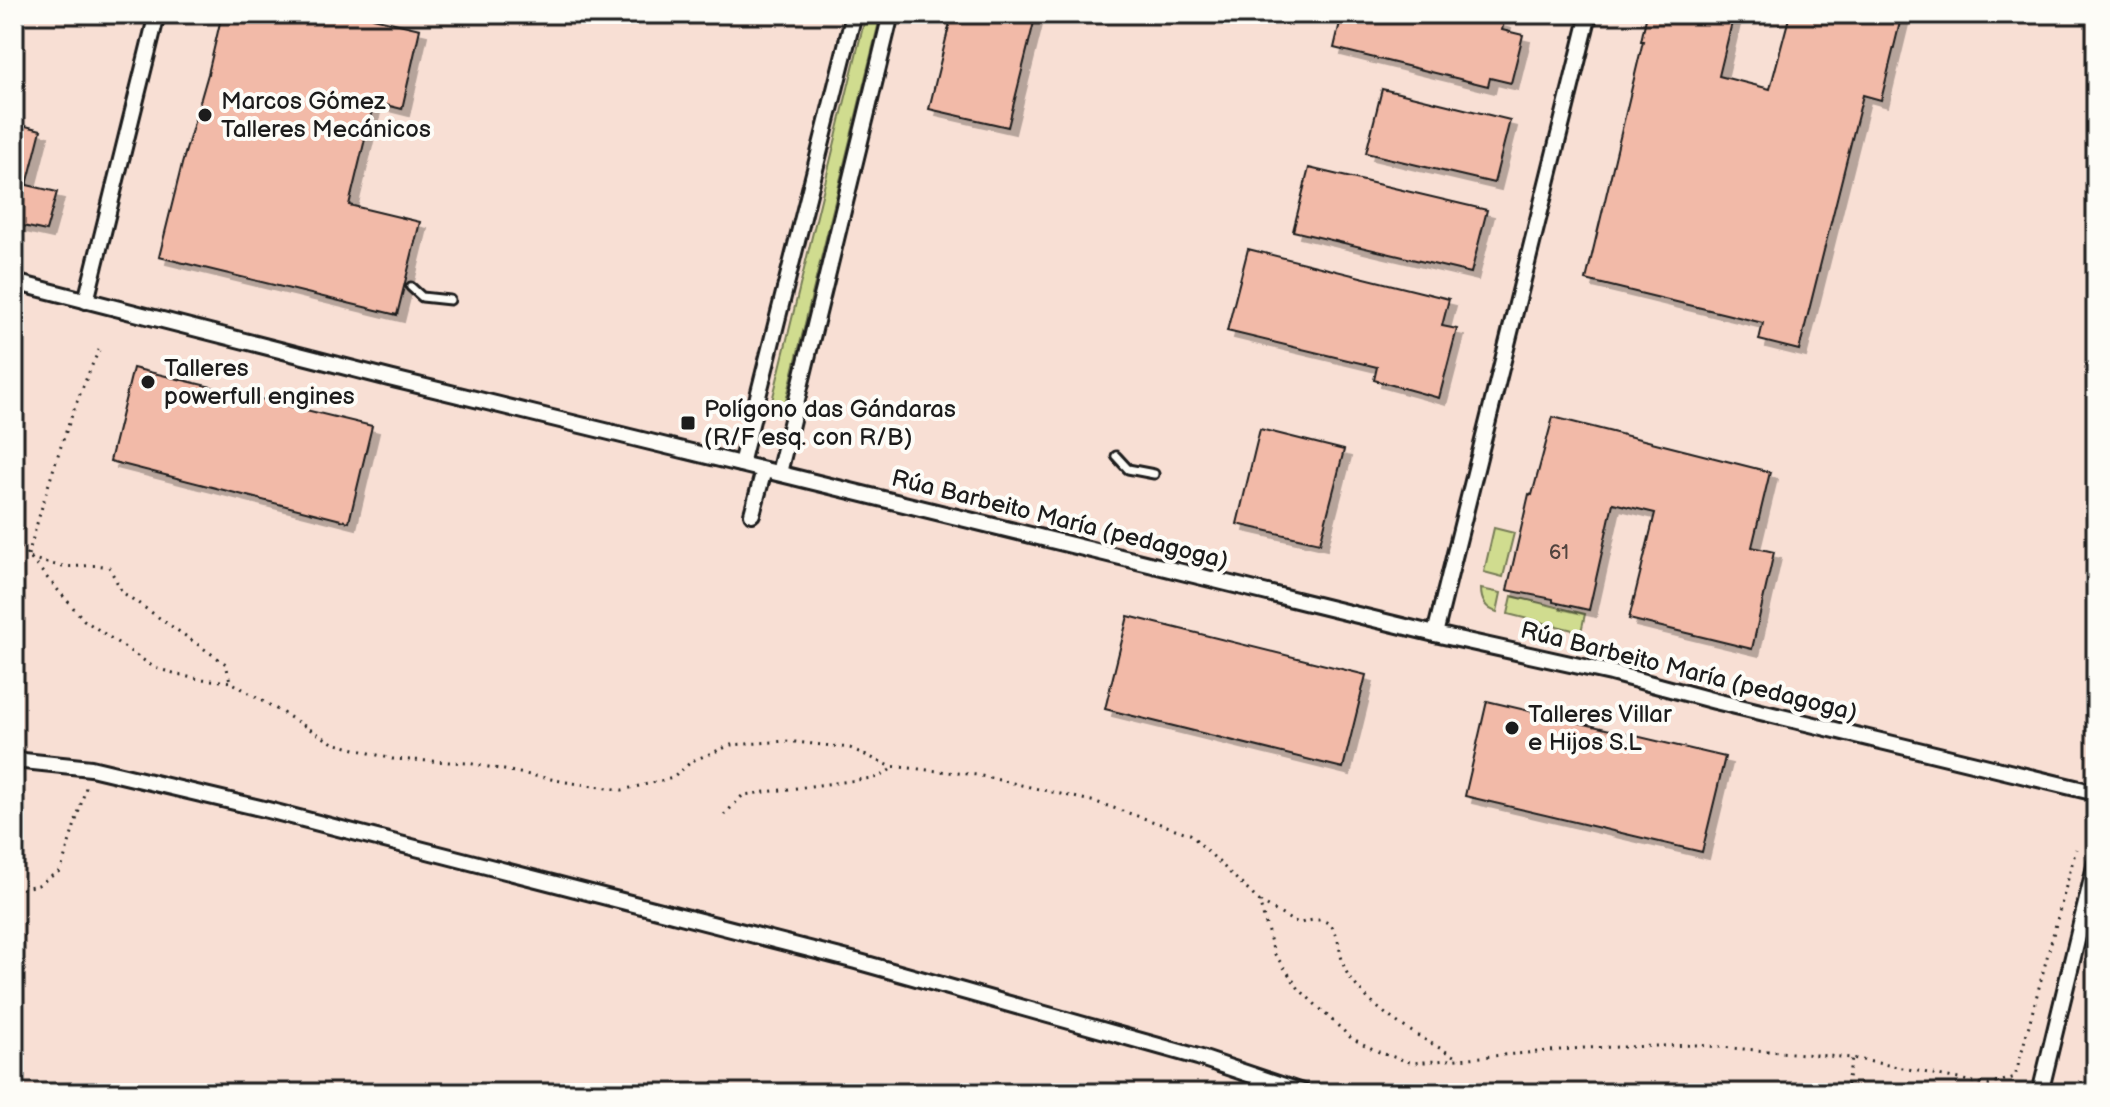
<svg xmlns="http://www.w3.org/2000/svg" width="2110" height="1107" viewBox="0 0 2110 1107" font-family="'Balsamiq Sans',sans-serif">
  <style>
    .built { fill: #f8dfd4 }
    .green { fill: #d0dc8f; stroke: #767c56; stroke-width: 2 }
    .building { fill: #f2baa8; stroke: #1c1c1c; stroke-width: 2; filter: url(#shadow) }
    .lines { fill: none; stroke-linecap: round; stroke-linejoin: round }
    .lane-casing { stroke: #1c1c1c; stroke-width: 13 }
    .street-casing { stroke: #1c1c1c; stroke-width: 20 }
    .path { stroke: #1c1c1c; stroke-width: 3; stroke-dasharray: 2 6; stroke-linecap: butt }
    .lane { stroke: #fdfcf7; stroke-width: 7 }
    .street { stroke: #fdfcf7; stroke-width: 14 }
    .poi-dot { fill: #1c1c1c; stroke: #fdfcf7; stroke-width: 3 }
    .labels { text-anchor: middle; stroke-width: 8; stroke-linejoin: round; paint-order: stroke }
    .number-label { font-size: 20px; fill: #52443f }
    .poi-label { font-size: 24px; fill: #1c1c1c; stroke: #fdfcf7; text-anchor: start }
    .street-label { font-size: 24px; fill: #1c1c1c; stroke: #fdfcf7 }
  </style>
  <defs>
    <filter id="shadow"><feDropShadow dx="7" dy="7" stdDeviation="0" flood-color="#0004"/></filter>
  </defs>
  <rect width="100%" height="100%" fill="#fbefe7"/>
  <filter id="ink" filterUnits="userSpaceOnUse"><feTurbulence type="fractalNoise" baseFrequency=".0125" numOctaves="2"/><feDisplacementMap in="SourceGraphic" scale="16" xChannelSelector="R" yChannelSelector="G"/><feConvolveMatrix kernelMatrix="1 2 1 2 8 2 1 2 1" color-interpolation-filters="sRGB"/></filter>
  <g filter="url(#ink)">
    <rect class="built" x="14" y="14" width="2082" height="1079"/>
    <g class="green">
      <polygon points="866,14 881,14 785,405 772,401"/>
      <polygon points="1494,528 1514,533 1503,577 1484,572"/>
      <path d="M1481,589l20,4 -4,19c-11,-3 -16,-12 -16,-23z"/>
      <polygon points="1512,596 1585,614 1581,632 1508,614"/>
    </g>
    <g class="building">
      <polygon points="222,14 374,14 373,18 420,29 402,109 374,102 349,205 420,222 397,315 159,257 182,164 208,74"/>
      <polygon points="952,14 1036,14 1008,127 929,109"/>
      <polygon points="1342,14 1472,14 1504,22 1502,30 1523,35 1511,83 1490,78 1488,86 1334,48"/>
      <polygon points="1647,14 1734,14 1719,76 1770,89 1790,14 1902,14 1881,100 1863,95 1799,350 1759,340 1763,323 1586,280 1643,41 1641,41"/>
      <polygon points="1382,89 1510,120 1494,183 1366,153"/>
      <polygon points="14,123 41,130 27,185 57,192 46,231 14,224"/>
      <polygon points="1309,168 1487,210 1471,273 1293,231"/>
      <polygon points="1248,249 1449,299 1442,326 1457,329 1439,398 1374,380 1377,367 1227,331"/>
      <polygon points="133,368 372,426 349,522 110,461"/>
      <polygon points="1553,417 1770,472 1752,547 1774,552 1752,649 1629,619 1655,513 1613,503 1589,610 1553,602 1553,599 1507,590 1529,494 1532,495"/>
      <polygon points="1260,429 1344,450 1320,543 1237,524"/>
      <polygon points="1128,616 1366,675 1343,768 1105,709"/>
      <polygon points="1487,701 1725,757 1702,852 1465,796"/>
    </g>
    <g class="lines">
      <g class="lane-casing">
        <g id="lane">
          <polyline points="411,287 422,297 450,300"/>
          <polyline points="1116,456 1128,469 1154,474"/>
        </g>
      </g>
      <g class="street-casing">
        <g id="street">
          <polyline points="14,282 389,378 1435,634 1611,673 1715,701 2096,793"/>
          <polyline points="86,301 157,14"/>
          <polyline points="741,464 854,14"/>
          <polyline points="779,473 891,14"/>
          <polyline points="752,514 764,470"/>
          <polyline points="1435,634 1589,14"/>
          <polyline points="14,760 91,768 260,808 856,961 1198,1057 1305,1093"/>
          <polyline points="2040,1093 2096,862"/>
        </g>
      </g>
      <g class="path">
        <polyline points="14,542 30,558 84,620 155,668 192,678 231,682 333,743 392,759 468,763 566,782 622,790 673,778 692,761 731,745 786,741 850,748 890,766 977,775 1096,802 1190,834 1259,901 1274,953 1299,989 1351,1038 1381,1053 1413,1063 1583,1048 1696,1045 1852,1058 1989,1085 2015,1077 2076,849"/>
        <path d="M28,555c20,-70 40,-139 71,-205"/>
        <path d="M30,558c11,3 22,7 33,8 17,2 28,-3 46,1l13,25 104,72 4,17"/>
        <polyline points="724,815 743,795 880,777 894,767"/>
        <polyline points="14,890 38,885 61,870 87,784"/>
        <path d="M1260,902l38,22c9,-3 21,-7 30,-1 13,8 10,35 19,50 25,40 72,63 112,86"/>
        <polyline points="1845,1093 1852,1058"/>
        <polyline points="2088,1093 2096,1064"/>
      </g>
      <use href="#lane" class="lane"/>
      <use href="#street" class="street"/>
    </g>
  </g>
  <g class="poi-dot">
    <circle cx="205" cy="115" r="8"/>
    <circle cx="148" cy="382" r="8"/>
    <rect x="680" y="415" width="16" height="16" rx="4"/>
    <circle cx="1512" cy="728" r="8"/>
  </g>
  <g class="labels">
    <g class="number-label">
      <text x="1559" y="559">61</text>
    </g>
    <g class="poi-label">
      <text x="221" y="109">Marcos Gómez<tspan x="221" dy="28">Talleres Mecánicos</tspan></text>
      <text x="164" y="376">Talleres<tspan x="164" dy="28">powerfull engines</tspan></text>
      <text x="704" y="417">Polígono das Gándaras<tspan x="704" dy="28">(R/F esq. con R/B)</tspan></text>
      <text x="1528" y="722">Talleres Villar<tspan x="1528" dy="28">e Hijos S.L</tspan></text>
    </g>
    <g class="street-label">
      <text transform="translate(1060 519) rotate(14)" y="8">Rúa Barbeito María (pedagoga)</text>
      <text transform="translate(1689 671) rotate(14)" y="8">Rúa Barbeito María (pedagoga)</text>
    </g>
  </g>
  <rect width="2110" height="1107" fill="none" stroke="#fdfcf7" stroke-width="48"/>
  <rect x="24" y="24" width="2062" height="1059" fill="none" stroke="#1c1c1c" stroke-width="3" filter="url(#ink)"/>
</svg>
